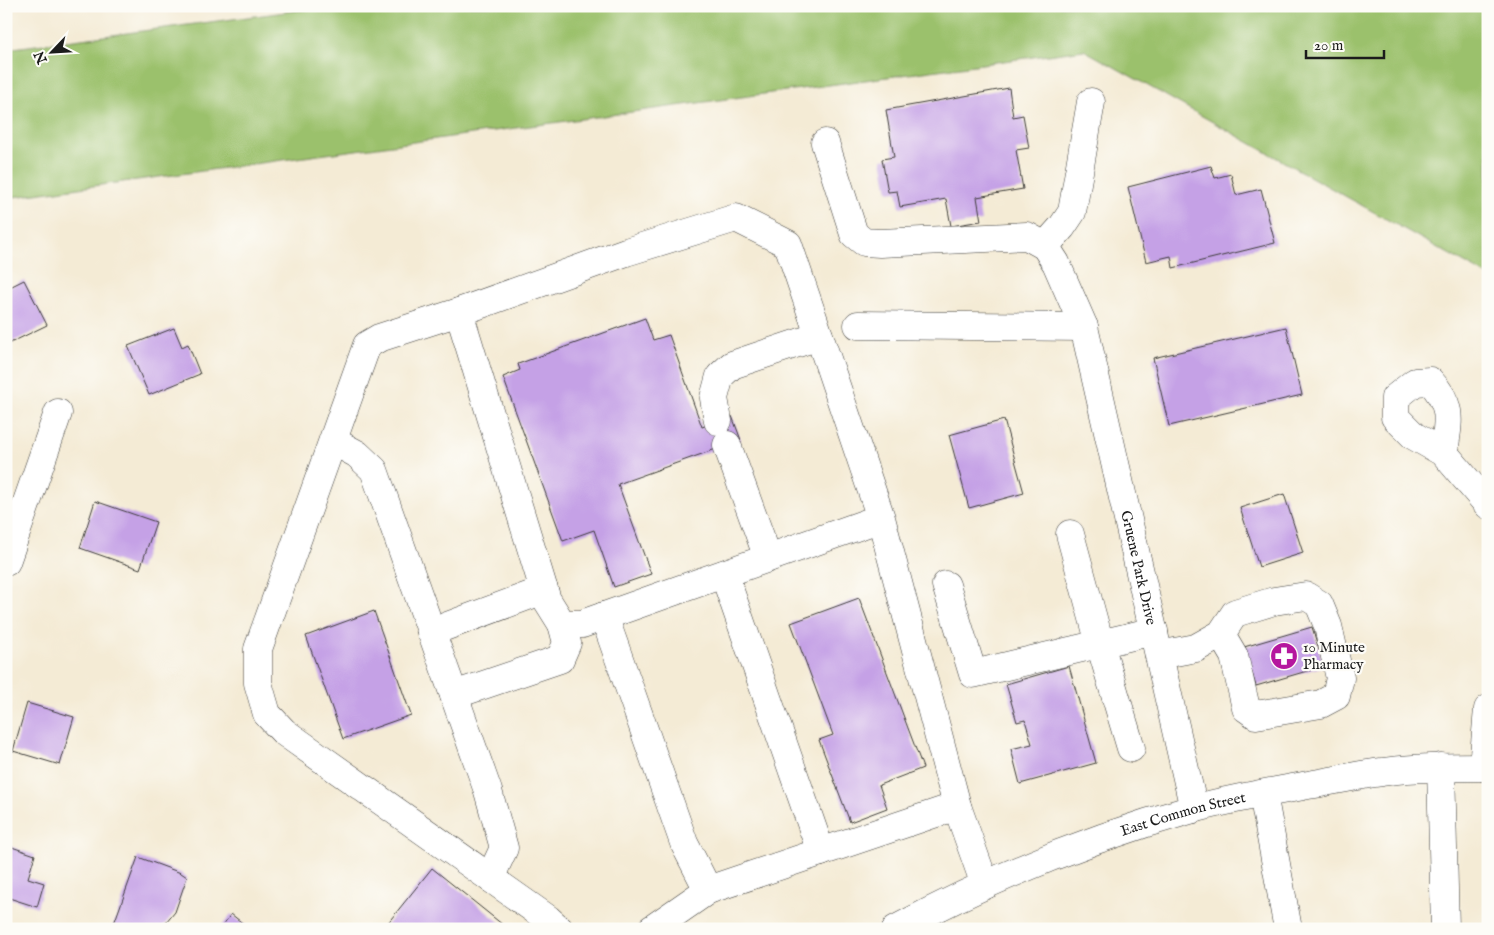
<svg xmlns="http://www.w3.org/2000/svg" width="1494" height="935" viewBox="0 0 1494 935" font-family="'IM FELL English',serif">
  <style>
    .green { fill: #9bc16c; stroke: #5c6e44 }
    .building { fill: #c5a1e6 }
    .lines { fill: none; stroke-linecap: round; stroke-linejoin: round }
    .minor-casing { stroke: #3c3b38; stroke-width: 29 }
    .major-casing { stroke: #3c3b38; stroke-width: 29 }
    .minor { stroke: #fff; stroke-width: 28 }
    .major { stroke: #fff; stroke-width: 28 }
    .labels { text-anchor: middle; stroke-width: 4.5; stroke-linejoin: round; paint-order: stroke }
    .street-label { font-size: 15px; fill: #1c1c1c; stroke: #fdfcf7 }
    .poi-label { font-size: 15px; fill: #1c1c1c; stroke: #fdfcf7; text-anchor: start }
  </style>
  <rect width="100%" height="100%" fill="#fdfcf7"/>
  <filter id="ink" filterUnits="userSpaceOnUse"><feTurbulence type="fractalNoise" baseFrequency=".02" numOctaves="2"/><feDisplacementMap in="SourceGraphic" scale="10" xChannelSelector="R" yChannelSelector="G"/><feConvolveMatrix kernelMatrix="1 2 1 2 8 2 1 2 1" color-interpolation-filters="sRGB"/></filter>
  <filter id="wash" filterUnits="userSpaceOnUse"><feTurbulence type="fractalNoise" baseFrequency=".0096" numOctaves="4" result="noise"/><feDisplacementMap in="SourceGraphic" scale="20" xChannelSelector="R" yChannelSelector="G"/><feGaussianBlur stdDeviation="1.12" result="paint"/><feColorMatrix in="noise" values="0 0 0 0 0 0 0 0 0 0 0 0 0 0 0 0 0 1.4 0 .05"/><feComposite in="paint" operator="in"/></filter>
  <g filter="url(#wash)">
    <rect width="100%" height="100%" fill="#f4ebd5"/>
    <polygon class="green" points="331,6 1476,6 1488,14 1488,276 1084,50 6,198 6,49"/>
    <g id="blocks">
      <g class="building">
        <polygon points="1009,88 1013,117 1023,115 1029,148 1016,150 1023,189 977,197 981,221 951,226 946,199 900,207 897,191 888,192 882,159 894,157 886,110"/>
        <polygon points="1211,166 1215,178 1231,174 1236,195 1261,189 1275,243 1173,268 1171,256 1146,262 1128,187"/>
        <polygon points="24,280 47,325 6,345 6,289"/>
        <polygon points="645,318 653,340 669,335 702,427 732,416 741,440 618,484 651,574 614,587 594,530 563,541 503,377 520,370 518,364"/>
        <polygon points="1286,327 1302,395 1169,426 1153,358"/>
        <polygon points="174,328 182,347 188,344 200,374 149,395 128,346"/>
        <polygon points="1004,420 1024,493 969,508 949,435"/>
        <polygon points="1284,494 1303,553 1259,567 1240,508"/>
        <polygon points="95,501 156,522 140,569 80,548"/>
        <polygon points="859,598 923,768 879,785 887,808 850,822 819,740 833,735 791,623"/>
        <polygon points="374,611 411,715 343,739 306,636"/>
        <polygon points="1312,627 1324,666 1256,686 1244,647"/>
        <polygon points="1069,666 1096,763 1020,784 1011,749 1032,744 1025,720 1017,722 1006,684"/>
        <polygon points="27,703 74,717 60,765 13,751"/>
        <polygon points="6,845 35,855 28,878 44,883 37,907 6,897"/>
        <polygon points="138,857 181,873 187,877 175,912 161,929 112,929"/>
        <polygon points="432,868 508,929 383,929"/>
        <polygon points="231,914 250,929 220,929"/>
      </g>
    </g>
  </g>
  <g filter="url(#ink)">
    <use href="#blocks" fill-opacity="0" stroke="#3c3b38" stroke-width="1"/>
    <g class="lines">
      <g class="minor-casing">
        <g id="minor">
          <path id="s1" d="M825,143l29,91 10,8 16,1 147,-7 18,10 11,17 28,64 110,482"/>
          <polyline points="1045,246 1062,227 1072,212 1091,102"/>
          <polyline points="459,312 379,338 367,345 258,649 258,683 267,714 284,732 548,919 559,929"/>
          <polyline points="858,325 1084,327"/>
          <polyline points="718,421 714,398 720,376 732,365 819,336"/>
          <polyline points="333,441 357,454 374,470 488,791 504,848 490,878"/>
          <polyline points="727,445 768,558"/>
          <path d="M1444,453c4,-31 10,-47 -14,-72l-15,1 -20,16v19l19,19 30,17 44,52"/>
          <polyline points="881,518 582,624 562,624 547,600 459,312 626,252 736,218 788,244 881,518 957,806 985,885"/>
          <polyline points="1070,534 1100,644 1131,748"/>
          <polyline points="6,562 58,413"/>
          <polyline points="724,574 821,852"/>
          <polyline points="946,585 973,674 1154,631"/>
          <polyline points="604,616 684,843 708,890"/>
          <polyline points="431,632 544,590"/>
          <polyline points="1159,655 1196,648 1221,634 1235,613 1274,601 1306,596 1319,604 1328,626 1340,678 1336,696 1321,704 1256,715 1246,708 1234,656 1221,634"/>
          <polyline points="454,695 560,659 567,643 562,624"/>
          <polyline points="1441,767 1445,929"/>
          <polyline points="1483,767 1488,709"/>
          <polyline points="1263,794 1288,929"/>
          <polyline points="652,929 708,890 957,806"/>
        </g>
      </g>
      <g class="major-casing">
        <g id="major">
          <path id="s2" d="M896,929c95,-51 194,-91 297,-120 38,-10 77,-17 115,-24 25,-4 49,-10 74,-13 35,-5 71,-5 106,-5"/>
        </g>
      </g>
      <use href="#minor" class="minor"/>
      <use href="#major" class="major"/>
    </g>
  </g>
  <defs>
    <g id="pharmacy-disc" transform="scale(1.4375)"><circle r="9.5" fill="#b5179e" stroke="#fdfcf7"/><path d="M-2-6h4v4h4v4h-4v4h-4v-4h-4v-4h4Z" fill="#fff"/></g>
  </defs>
  <g fill-rule="evenodd">
    <use href="#pharmacy-disc" x="1284" y="656"/>
  </g>
  <g class="labels">
    <g class="street-label">
      <text dy="5" stroke="none"><textPath href="#s1" startOffset="629">Gruene Park Drive</textPath></text>
      <text dy="5" stroke="none"><textPath href="#s2" startOffset="310">East Common Street</textPath></text>
    </g>
    <g class="poi-label">
      <text x="1303" y="652">10 Minute<tspan x="1303" dy="17">Pharmacy</tspan></text>
    </g>
  </g>
  <rect width="1494" height="935" fill="none" stroke="#fdfcf7" stroke-width="25"/>
  <g transform="translate(52 52) rotate(245)" stroke="#fdfcf7" stroke-width="4" paint-order="stroke">
  <path d="M0-4L9 19L0 12L-9 19Z" fill="#1c1c1c"/>
  <text y="-8" font-size="14" font-weight="bold" text-anchor="middle" fill="#1c1c1c">N</text>
  </g>
  <path d="M1306 50v8h78v-8" fill="none" stroke="#1c1c1c" stroke-width="2.5"/>
  <text x="1314" y="50" font-size="15" fill="#1c1c1c" stroke="#fdfcf7" stroke-width="4" paint-order="stroke">20 m</text>
</svg>
